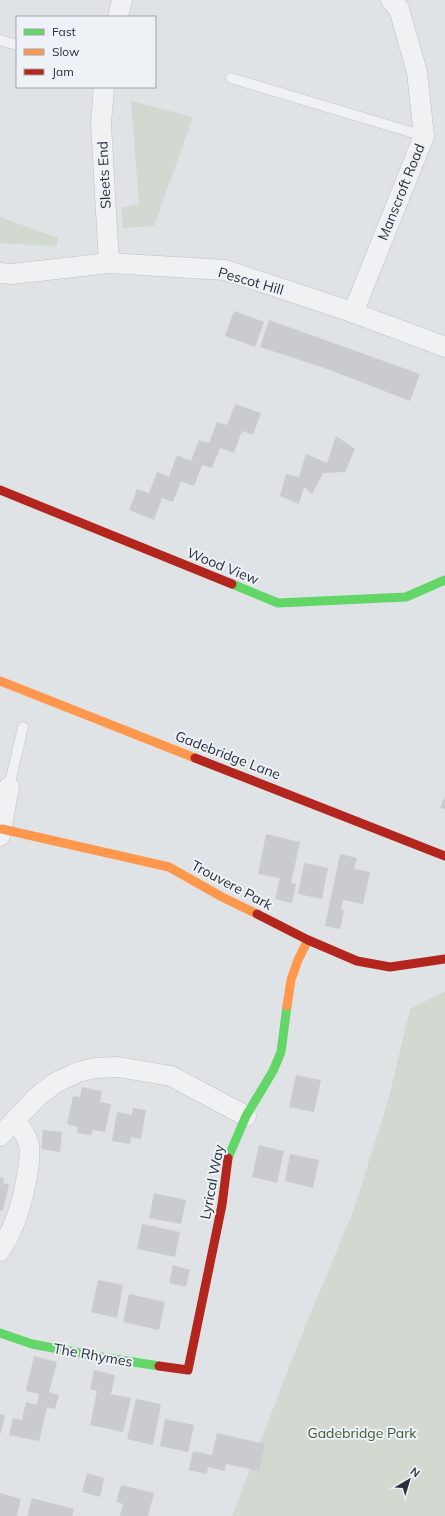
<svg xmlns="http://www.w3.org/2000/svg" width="445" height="1516" viewBox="0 0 445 1516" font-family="Mulish,sans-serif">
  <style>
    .green { fill: #d1d9d1 }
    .building { fill: #c9cbce }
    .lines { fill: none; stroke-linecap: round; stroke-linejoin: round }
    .lane-casing { stroke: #bfc1c4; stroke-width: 11 }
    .street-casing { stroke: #bfc1c4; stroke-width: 21 }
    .lane { stroke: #f0f1f2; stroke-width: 10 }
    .street { stroke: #f0f1f2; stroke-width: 20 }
    .fast { stroke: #63d668; stroke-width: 9 }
    .slow { stroke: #ff974d; stroke-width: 9 }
    .jam { stroke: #b3261e; stroke-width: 9 }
    .labels { text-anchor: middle; stroke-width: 4; stroke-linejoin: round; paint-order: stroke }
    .street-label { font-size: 14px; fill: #28313e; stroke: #eef1f5 }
    .park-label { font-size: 14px; fill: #3e5a35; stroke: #eef1f5 }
  </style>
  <rect width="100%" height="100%" fill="#e0e3e6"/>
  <g class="green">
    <polygon points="131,101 193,117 154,226 123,228 121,208 139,204"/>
    <polygon points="0,217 58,238 57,246 0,243"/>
    <polygon points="445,991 445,1516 232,1516 296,1349 354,1209 389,1097 410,1009"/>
  </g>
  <g class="building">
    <polygon points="234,311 264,322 255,347 225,336"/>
    <polygon points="269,320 420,374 410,401 330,370 260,347"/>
    <polygon points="235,404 261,413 253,435 242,431 234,453 220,448 212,468 202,465 194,486 181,481 173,502 162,498 154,520 129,510 137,489 149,493 157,472 169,477 177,455 191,461 199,440 209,443 217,422 227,425"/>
    <polygon points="336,436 355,449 345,472 323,473 312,494 304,487 299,504 280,496 286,474 299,477 306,454 327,463"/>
    <polygon points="445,795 445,809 440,808"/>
    <polygon points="266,834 300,842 291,883 296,884 292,903 275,899 280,878 258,874"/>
    <polygon points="340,854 357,858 354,869 370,872 363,904 343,900 341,910 344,910 340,929 325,926"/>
    <polygon points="304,863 328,868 322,899 298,894"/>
    <polygon points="296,1075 321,1080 314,1112 289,1107"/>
    <polygon points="82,1087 102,1091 100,1102 111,1104 105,1132 93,1130 91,1135 77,1133 78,1127 67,1124 73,1096 80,1097"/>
    <polygon points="133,1108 146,1110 141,1139 131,1137 130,1144 112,1141 117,1112 132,1115"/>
    <polygon points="43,1130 62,1132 60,1152 41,1149"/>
    <polygon points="259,1145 284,1151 277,1183 252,1177"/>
    <polygon points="290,1154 319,1160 313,1188 285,1181"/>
    <polygon points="0,1177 4,1178 3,1183 9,1184 3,1211 0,1210"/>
    <polygon points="154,1193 186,1200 181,1224 149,1218"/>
    <polygon points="142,1224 180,1232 175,1257 137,1249"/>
    <polygon points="173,1265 190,1270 186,1287 169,1283"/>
    <polygon points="98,1280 123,1285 117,1318 91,1312"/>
    <polygon points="129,1294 165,1302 159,1330 123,1322"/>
    <polygon points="34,1356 57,1362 49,1392 59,1395 55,1409 47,1407 39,1441 9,1435 13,1418 22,1420 26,1402 37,1405 39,1394 26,1391"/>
    <polygon points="94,1370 115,1375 111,1394 131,1398 123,1432 90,1425 97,1391 90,1389"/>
    <polygon points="136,1399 161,1404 153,1445 127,1439"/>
    <polygon points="0,1414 5,1415 1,1433 0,1433"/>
    <polygon points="165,1419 194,1425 188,1452 160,1446"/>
    <polygon points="217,1433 265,1444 259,1471 226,1464 225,1471 208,1467 207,1474 189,1470 193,1451 212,1455"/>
    <polygon points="87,1473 104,1478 100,1497 82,1492"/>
    <polygon points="121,1485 154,1493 148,1516 120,1516 123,1504 116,1502"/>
    <polygon points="0,1493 21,1499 17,1516 0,1516"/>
    <polygon points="32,1498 74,1509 72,1516 27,1516"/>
  </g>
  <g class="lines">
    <g class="lane-casing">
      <g id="lane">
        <polyline points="0,40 17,45"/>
        <polyline points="231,78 424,136"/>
        <polyline points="9,787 23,727"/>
      </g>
    </g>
    <g class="street-casing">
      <g id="street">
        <polyline points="118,17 122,0"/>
        <polyline points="104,87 101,124 109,263"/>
        <polyline points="0,273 12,274 109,263 225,270 349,311 445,347"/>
        <polyline points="353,313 424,136 417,72 399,9 391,0"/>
        <polyline points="0,836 9,787"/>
        <polyline points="0,1136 37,1097 55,1083 78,1072 95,1068 118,1067 171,1076 246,1116"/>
        <path d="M0,1251c4,-8 10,-16 13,-25 8,-17 19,-63 16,-81 -2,-9 -8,-17 -14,-24"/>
      </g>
    </g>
    <use href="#lane" class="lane"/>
    <use href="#street" class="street"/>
    <g class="fast">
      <polyline points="232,584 278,603 406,597 445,580"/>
      <polyline points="228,1158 246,1116 273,1071 281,1052 287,1006"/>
      <polyline points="0,1333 32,1344 95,1356 159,1366"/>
    </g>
    <g class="slow">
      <polyline points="0,681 195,758"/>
      <polyline points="2,829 169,867 222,897 257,914"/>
      <polyline points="287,1006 291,980 298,960 308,940"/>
    </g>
    <g class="jam">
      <polyline points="0,490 232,584"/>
      <polyline points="195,758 445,856"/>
      <polyline points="257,914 308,940 357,961 390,967 445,959"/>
      <polyline points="159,1366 188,1370 222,1205 228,1158"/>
    </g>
  </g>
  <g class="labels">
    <g class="street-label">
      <text transform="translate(104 175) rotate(-93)" y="5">Sleets End</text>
      <text transform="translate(401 192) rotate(-68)" y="5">Manscroft Road</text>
      <text transform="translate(251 281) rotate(16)" y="5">Pescot Hill</text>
      <text transform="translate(223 566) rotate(22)" y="5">Wood View</text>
      <text transform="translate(228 755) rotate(21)" y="5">Gadebridge Lane</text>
      <text transform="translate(232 885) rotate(28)" y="5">Trouvere Park</text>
      <text transform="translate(212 1182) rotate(-79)" y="5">Lyrical Way</text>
      <text transform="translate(93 1355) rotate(10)" y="5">The Rhymes</text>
    </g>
    <g class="park-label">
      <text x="362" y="1438">Gadebridge Park</text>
    </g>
  </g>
  <rect x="16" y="16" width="140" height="72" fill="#eef1f5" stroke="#9fa4ac"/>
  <rect x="24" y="29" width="20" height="6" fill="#63d668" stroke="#9fa4ac"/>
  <text x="52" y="36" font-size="12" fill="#28313e">Fast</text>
  <rect x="24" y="49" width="20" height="6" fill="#ff974d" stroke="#9fa4ac"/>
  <text x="52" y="56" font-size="12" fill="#28313e">Slow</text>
  <rect x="24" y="69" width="20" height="6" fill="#b3261e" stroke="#9fa4ac"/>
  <text x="52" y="76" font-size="12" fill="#28313e">Jam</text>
  <g transform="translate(409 1480) rotate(38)" stroke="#eef1f5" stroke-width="3" paint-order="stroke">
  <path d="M0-3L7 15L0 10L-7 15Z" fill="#28313e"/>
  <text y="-6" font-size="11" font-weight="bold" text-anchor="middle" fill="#28313e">N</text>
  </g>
</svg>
